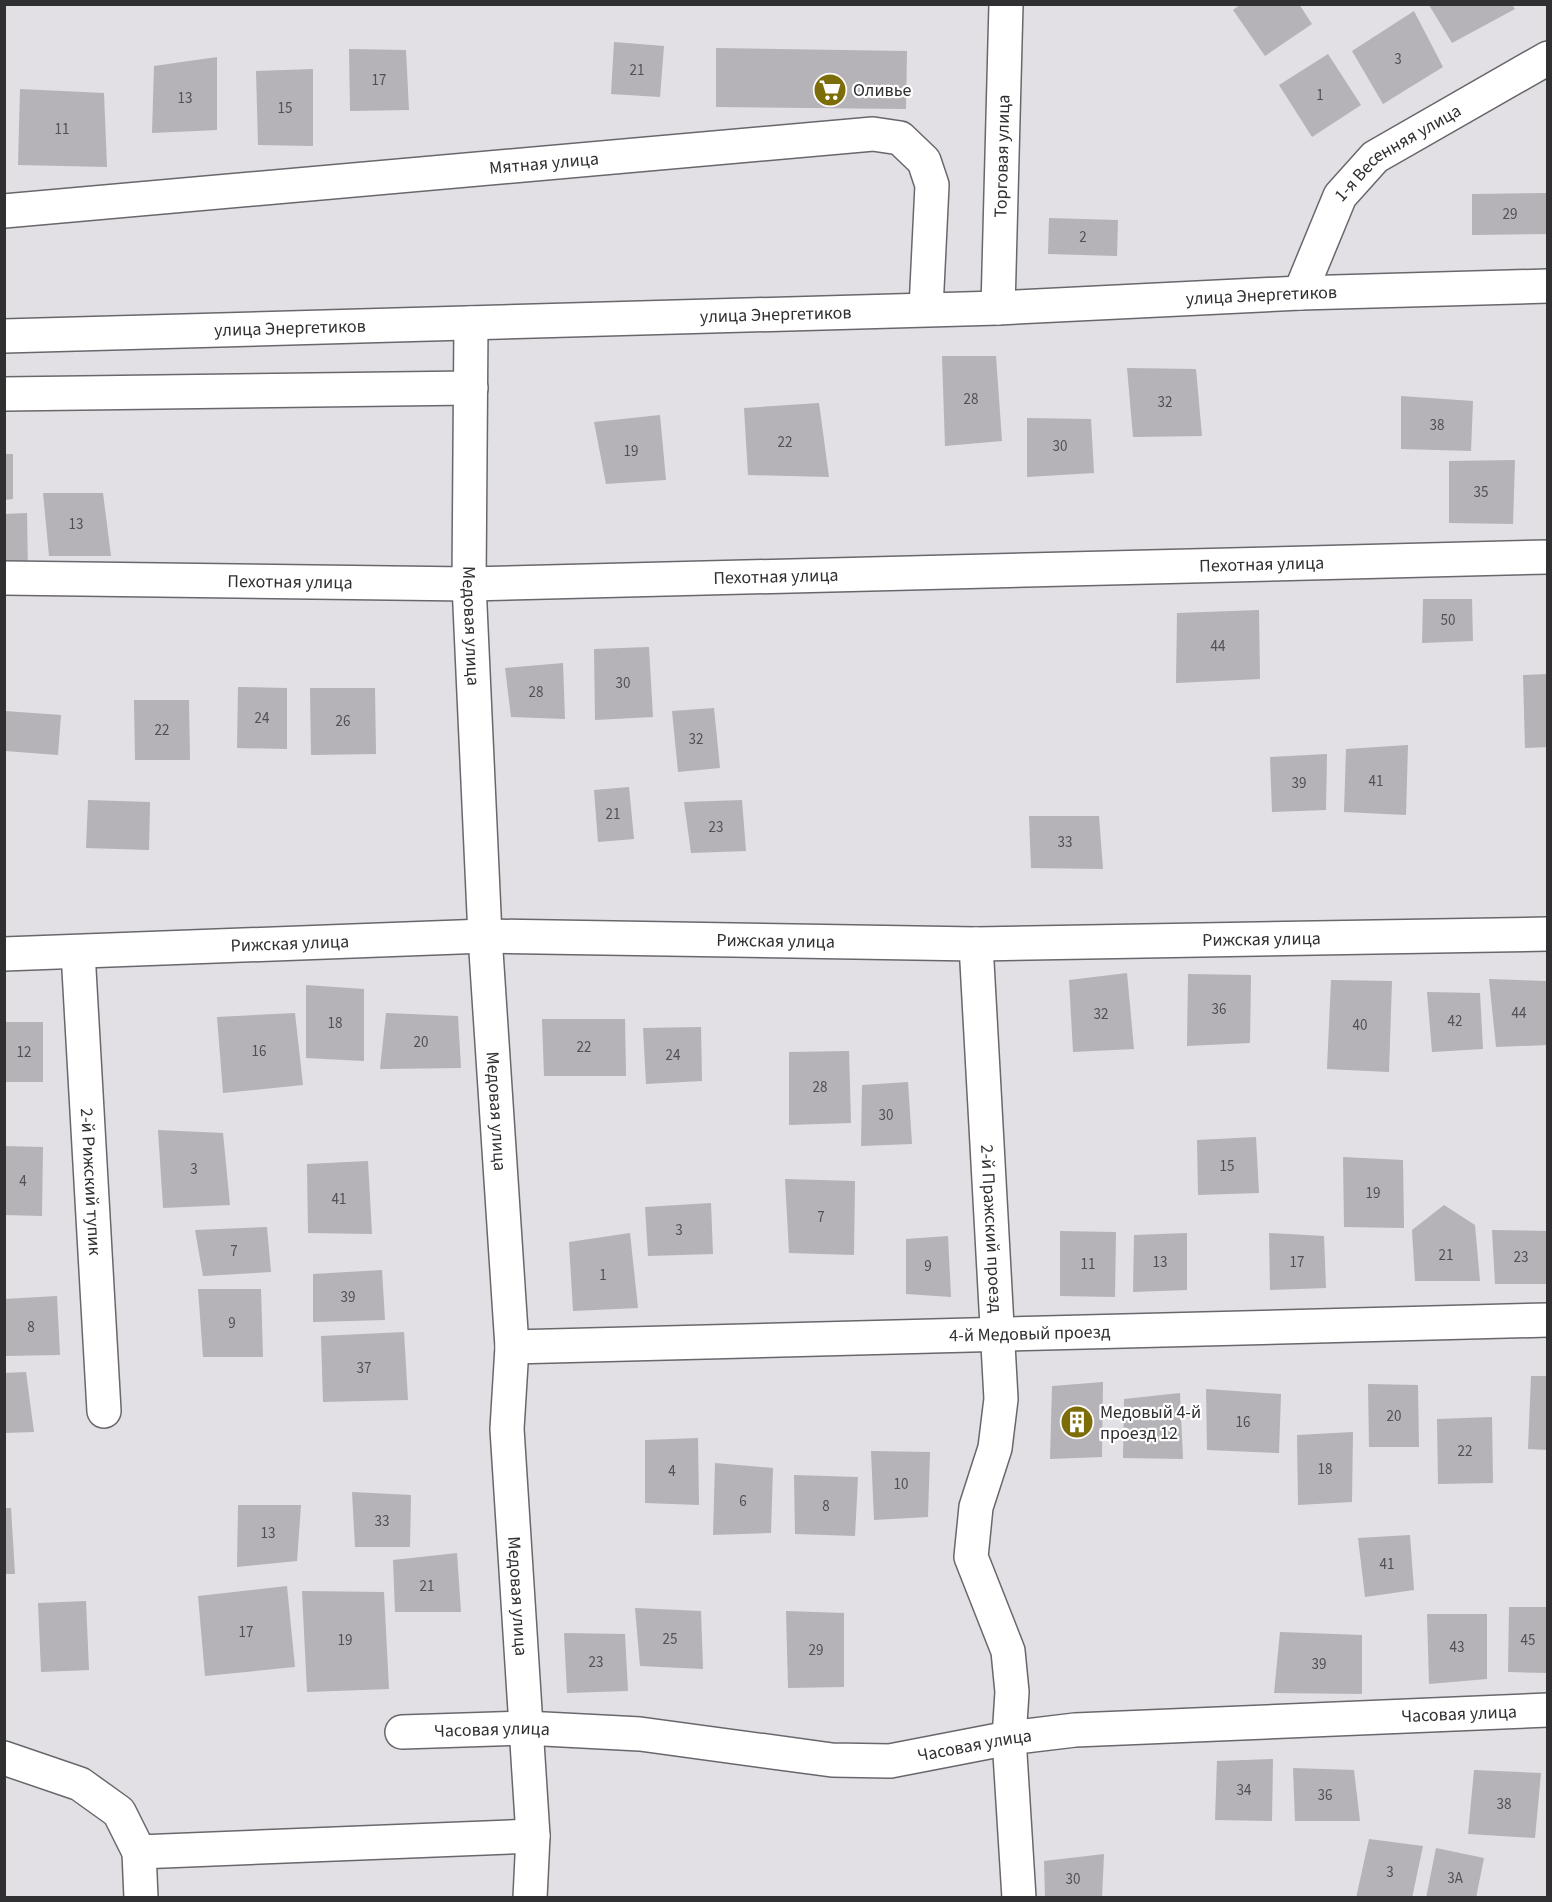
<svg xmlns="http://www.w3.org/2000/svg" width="1552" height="1902" viewBox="0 0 1552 1902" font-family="'Source Sans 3',sans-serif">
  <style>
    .building { fill: #b5b2b8 }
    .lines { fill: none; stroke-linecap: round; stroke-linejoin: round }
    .minor-casing { stroke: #69676c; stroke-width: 36 }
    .minor { stroke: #fff; stroke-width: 33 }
    .labels { text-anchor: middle; stroke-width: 4.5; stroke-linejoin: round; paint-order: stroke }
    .number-label { font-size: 15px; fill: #515053 }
    .poi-label { font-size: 18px; fill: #302f31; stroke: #fff; text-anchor: start }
    .street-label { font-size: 18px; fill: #302f31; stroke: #fff }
  </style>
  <rect width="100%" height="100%" fill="#e2dfe5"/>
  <g class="building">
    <polygon points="1241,4 1299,4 1312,24 1265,56 1233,10"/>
    <polygon points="1429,5 1512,5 1515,9 1452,43"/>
    <polygon points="1414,11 1443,67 1383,104 1352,51"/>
    <polygon points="614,42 664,46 660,97 611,94"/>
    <polygon points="716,48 907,51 906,109 716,107"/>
    <polygon points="349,49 406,50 409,110 350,111"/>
    <polygon points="1328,54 1361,105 1312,137 1279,85"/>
    <polygon points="217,57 217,130 152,133 154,66"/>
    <polygon points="313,69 313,146 258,145 256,71"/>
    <polygon points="20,89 104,93 107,167 18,165"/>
    <polygon points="1548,193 1548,234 1472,235 1472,194"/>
    <polygon points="1049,218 1118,220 1117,256 1048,254"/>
    <polygon points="942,356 996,356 1002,441 945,446"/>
    <polygon points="1127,368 1196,369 1202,436 1133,437"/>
    <polygon points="1401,396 1473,401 1471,451 1401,449"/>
    <polygon points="819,403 829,477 748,475 744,408"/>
    <polygon points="660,415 666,480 606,484 594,422"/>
    <polygon points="1027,418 1091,419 1094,473 1027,477"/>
    <polygon points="4,454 13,454 13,499 4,500"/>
    <polygon points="1515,460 1513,524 1449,523 1449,461"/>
    <polygon points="43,493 103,493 111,556 49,556"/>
    <polygon points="27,513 28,573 4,572 4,514"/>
    <polygon points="1423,599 1472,599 1473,641 1422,643"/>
    <polygon points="1259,610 1260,679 1176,683 1177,613"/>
    <polygon points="649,647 653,717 595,720 594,649"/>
    <polygon points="563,663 565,719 511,717 505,668"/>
    <polygon points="1548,674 1548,747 1525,748 1523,675"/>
    <polygon points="238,687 287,688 287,749 237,748"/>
    <polygon points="310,688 375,688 376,754 311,755"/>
    <polygon points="134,700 189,700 190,760 135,760"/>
    <polygon points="714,708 720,768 678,772 672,711"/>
    <polygon points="5,711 61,715 58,755 5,751"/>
    <polygon points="1408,745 1406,815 1344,812 1346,749"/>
    <polygon points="1327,754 1326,810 1272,812 1270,757"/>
    <polygon points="629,787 634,839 598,842 594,790"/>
    <polygon points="88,800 150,802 149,850 86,848"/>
    <polygon points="742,800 746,851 691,853 684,802"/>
    <polygon points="1029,816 1099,816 1103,869 1031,868"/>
    <polygon points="1127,973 1134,1049 1073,1052 1069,980"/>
    <polygon points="1188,974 1251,975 1250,1043 1187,1046"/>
    <polygon points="1489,979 1546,981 1547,1045 1496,1047"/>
    <polygon points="1331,980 1392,981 1389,1072 1327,1069"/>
    <polygon points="306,985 364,989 364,1061 306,1058"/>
    <polygon points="1427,992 1480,993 1483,1049 1432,1052"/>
    <polygon points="295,1013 303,1085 223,1093 217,1017"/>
    <polygon points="386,1013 458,1016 461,1068 380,1069"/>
    <polygon points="542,1019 625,1019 626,1076 544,1076"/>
    <rect x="4" y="1022" width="39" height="60"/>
    <polygon points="701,1027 702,1081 646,1084 643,1028"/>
    <polygon points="849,1051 851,1123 789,1125 789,1052"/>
    <polygon points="908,1082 912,1144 861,1146 862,1085"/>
    <polygon points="158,1130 223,1133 230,1205 163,1208"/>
    <polygon points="1256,1137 1259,1193 1198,1195 1197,1140"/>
    <polygon points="4,1146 43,1147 42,1216 4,1215"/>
    <polygon points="1343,1157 1403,1160 1404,1228 1344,1227"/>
    <polygon points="368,1161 372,1234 308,1233 307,1164"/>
    <polygon points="785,1179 855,1181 854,1255 789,1253"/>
    <polygon points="711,1203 713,1254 648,1256 645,1207"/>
    <polygon points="1444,1205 1475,1225 1480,1281 1415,1281 1412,1230"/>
    <polygon points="267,1227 271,1272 203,1276 195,1230"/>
    <polygon points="1492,1230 1548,1231 1548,1284 1495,1284"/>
    <polygon points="1060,1231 1116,1232 1115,1297 1060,1296"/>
    <polygon points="630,1233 638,1308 573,1311 569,1242"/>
    <polygon points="1187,1233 1187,1290 1133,1292 1134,1235"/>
    <polygon points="1269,1233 1324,1236 1326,1288 1270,1290"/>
    <polygon points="948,1236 951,1297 906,1294 906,1239"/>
    <polygon points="382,1270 385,1320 313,1322 313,1274"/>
    <polygon points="198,1289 261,1289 263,1357 203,1357"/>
    <polygon points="57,1296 60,1355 4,1356 4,1299"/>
    <polygon points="404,1332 408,1400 323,1402 321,1336"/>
    <polygon points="26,1372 34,1432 4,1433 4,1373"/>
    <polygon points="1531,1376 1548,1376 1548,1450 1528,1449"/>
    <polygon points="1103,1382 1102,1457 1050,1459 1052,1386"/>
    <polygon points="1368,1384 1418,1385 1419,1447 1369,1447"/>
    <polygon points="1206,1389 1281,1394 1279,1453 1207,1450"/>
    <polygon points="1180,1393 1183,1459 1123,1458 1124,1399"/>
    <polygon points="1492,1417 1493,1483 1438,1484 1437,1419"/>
    <polygon points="1353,1432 1352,1502 1298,1505 1297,1435"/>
    <polygon points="698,1438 699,1505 645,1503 645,1440"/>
    <polygon points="871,1451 930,1452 928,1517 874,1520"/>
    <polygon points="715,1463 773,1468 771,1533 713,1535"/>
    <polygon points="794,1475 858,1477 855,1536 795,1534"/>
    <polygon points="352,1492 411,1495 410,1547 355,1547"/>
    <polygon points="238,1505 301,1505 297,1561 237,1567"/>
    <polygon points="4,1508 11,1508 15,1574 4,1574"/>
    <polygon points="1410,1535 1414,1590 1365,1597 1358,1538"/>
    <polygon points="457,1553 461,1612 395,1612 393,1560"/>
    <polygon points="287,1586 295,1667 205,1676 198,1596"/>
    <polygon points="302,1591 384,1592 389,1689 307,1692"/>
    <polygon points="86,1601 89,1670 41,1672 38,1603"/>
    <polygon points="1509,1607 1548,1607 1548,1673 1508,1672"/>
    <polygon points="635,1608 701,1611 703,1669 640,1666"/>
    <polygon points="786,1611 844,1613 844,1687 788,1688"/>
    <polygon points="1427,1614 1487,1614 1487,1679 1429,1684"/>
    <polygon points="1280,1632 1362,1635 1362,1694 1274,1693"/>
    <polygon points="564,1633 625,1634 628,1691 567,1693"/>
    <polygon points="1273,1759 1272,1821 1215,1820 1217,1761"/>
    <polygon points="1293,1768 1354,1770 1360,1821 1295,1821"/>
    <polygon points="1474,1770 1541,1773 1535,1838 1468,1834"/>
    <polygon points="1369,1839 1423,1846 1412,1898 1356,1898"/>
    <polygon points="1436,1848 1484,1858 1476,1898 1426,1898"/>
    <polygon points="1104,1854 1102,1898 1045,1898 1044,1861"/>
  </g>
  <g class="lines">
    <g class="minor-casing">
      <g id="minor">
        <path id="s1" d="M4,211l869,-77 27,4 24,23 8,24 -6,124"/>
        <path id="s2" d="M1300,293l40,-97 35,-39 173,-99"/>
        <path id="s3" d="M998,308l8,-304"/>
        <path id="s4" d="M471,323l-2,261 16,352 27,411 -5,82 26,407 -3,62"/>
        <path id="s5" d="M4,336l994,-28 302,-15 248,-7"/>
        <polyline points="4,394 471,388"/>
        <path id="s6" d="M4,578l465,6 1079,-27"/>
        <path id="s7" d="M976,944l25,455 -6,49 -19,59 -5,50 37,94 4,41 -3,46 10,160"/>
        <path id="s8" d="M78,952l26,459"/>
        <path id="s9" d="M4,954l481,-18 491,8 572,-10"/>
        <path id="s10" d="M512,1347l1036,-27"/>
        <path id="s11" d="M402,1732l123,-4 115,6 192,26 58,1 119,-23 66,-8 473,-20"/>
        <polyline points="4,1758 80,1784 119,1812 139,1852 533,1836"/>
        <polyline points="139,1852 141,1898"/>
      </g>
    </g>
    <use href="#minor" class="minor"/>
  </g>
  <defs>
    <g id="supermarket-disc" transform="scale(1.725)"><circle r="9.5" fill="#7d6d09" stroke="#fff"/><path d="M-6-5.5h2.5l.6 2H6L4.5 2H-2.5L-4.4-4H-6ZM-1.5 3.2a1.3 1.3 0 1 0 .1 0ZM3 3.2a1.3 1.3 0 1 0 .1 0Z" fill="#fff"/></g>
    <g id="building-disc" transform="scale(1.725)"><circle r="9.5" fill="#7d6d09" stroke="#fff"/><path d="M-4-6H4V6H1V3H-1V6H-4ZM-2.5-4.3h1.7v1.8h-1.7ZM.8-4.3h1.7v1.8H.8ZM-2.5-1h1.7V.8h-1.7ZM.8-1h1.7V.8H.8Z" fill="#fff"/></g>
  </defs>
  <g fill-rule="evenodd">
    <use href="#supermarket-disc" x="830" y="90"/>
    <use href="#building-disc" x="1077" y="1422"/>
  </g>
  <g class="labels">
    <g class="number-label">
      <text x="1398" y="64">3</text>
      <text x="637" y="75">21</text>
      <text x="379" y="85">17</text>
      <text x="1320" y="100">1</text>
      <text x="185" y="103">13</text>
      <text x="285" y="113">15</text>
      <text x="62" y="134">11</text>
      <text x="1510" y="219">29</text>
      <text x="1083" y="242">2</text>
      <text x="971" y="404">28</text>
      <text x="1165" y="407">32</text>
      <text x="1437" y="430">38</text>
      <text x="785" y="447">22</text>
      <text x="1060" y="451">30</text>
      <text x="631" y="456">19</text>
      <text x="1481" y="497">35</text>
      <text x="76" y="529">13</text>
      <text x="1448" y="625">50</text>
      <text x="1218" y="651">44</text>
      <text x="623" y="688">30</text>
      <text x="536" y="697">28</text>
      <text x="262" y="723">24</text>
      <text x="343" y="726">26</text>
      <text x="162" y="735">22</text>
      <text x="696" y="744">32</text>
      <text x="1376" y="786">41</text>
      <text x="1299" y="788">39</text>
      <text x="613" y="819">21</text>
      <text x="716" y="832">23</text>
      <text x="1065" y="847">33</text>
      <text x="1219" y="1014">36</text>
      <text x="1519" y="1018">44</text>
      <text x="1101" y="1019">32</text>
      <text x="1455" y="1026">42</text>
      <text x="335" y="1028">18</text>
      <text x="1360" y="1030">40</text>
      <text x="421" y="1047">20</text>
      <text x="584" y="1052">22</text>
      <text x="259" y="1056">16</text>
      <text x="24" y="1057">12</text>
      <text x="673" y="1060">24</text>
      <text x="820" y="1092">28</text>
      <text x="886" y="1120">30</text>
      <text x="1227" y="1171">15</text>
      <text x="194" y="1174">3</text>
      <text x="23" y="1186">4</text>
      <text x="1373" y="1198">19</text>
      <text x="339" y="1204">41</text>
      <text x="821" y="1222">7</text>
      <text x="679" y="1235">3</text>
      <text x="234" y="1256">7</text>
      <text x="1446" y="1260">21</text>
      <text x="1521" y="1262">23</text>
      <text x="1160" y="1267">13</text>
      <text x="1297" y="1267">17</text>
      <text x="1088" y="1269">11</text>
      <text x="928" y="1271">9</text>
      <text x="603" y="1280">1</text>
      <text x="348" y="1302">39</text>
      <text x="232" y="1328">9</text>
      <text x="31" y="1332">8</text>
      <text x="364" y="1373">37</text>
      <text x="1394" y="1421">20</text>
      <text x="1243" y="1427">16</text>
      <text x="1465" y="1456">22</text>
      <text x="1325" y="1474">18</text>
      <text x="672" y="1476">4</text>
      <text x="901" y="1489">10</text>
      <text x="743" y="1506">6</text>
      <text x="826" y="1511">8</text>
      <text x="382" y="1526">33</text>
      <text x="268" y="1538">13</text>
      <text x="1387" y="1569">41</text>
      <text x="427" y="1591">21</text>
      <text x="246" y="1637">17</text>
      <text x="670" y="1644">25</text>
      <text x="345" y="1645">19</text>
      <text x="1528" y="1645">45</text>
      <text x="1457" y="1652">43</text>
      <text x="816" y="1655">29</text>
      <text x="596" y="1667">23</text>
      <text x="1319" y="1669">39</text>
      <text x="1244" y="1795">34</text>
      <text x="1325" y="1800">36</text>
      <text x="1504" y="1809">38</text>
      <text x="1390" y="1877">3</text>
      <text x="1455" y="1883">3А</text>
      <text x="1073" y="1884">30</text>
    </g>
    <g class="poi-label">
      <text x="853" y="96">Оливье</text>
      <text x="1100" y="1418">Медовый 4-й<tspan x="1100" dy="21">проезд 12</tspan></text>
    </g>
    <g class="street-label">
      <text dy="6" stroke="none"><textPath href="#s3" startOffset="152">Торговая улица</textPath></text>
      <text dy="6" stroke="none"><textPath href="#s2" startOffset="178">1-я Весенняя улица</textPath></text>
      <text dy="6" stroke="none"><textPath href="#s1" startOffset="542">Мятная улица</textPath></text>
      <text dy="6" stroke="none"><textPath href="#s5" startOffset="1258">улица Энергетиков</textPath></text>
      <text dy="6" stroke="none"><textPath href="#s5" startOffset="772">улица Энергетиков</textPath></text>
      <text dy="6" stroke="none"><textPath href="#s5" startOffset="286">улица Энергетиков</textPath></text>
      <text dy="6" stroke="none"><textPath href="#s6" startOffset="1258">Пехотная улица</textPath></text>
      <text dy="6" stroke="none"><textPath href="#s6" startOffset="772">Пехотная улица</textPath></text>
      <text dy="6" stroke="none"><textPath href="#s6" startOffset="286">Пехотная улица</textPath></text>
      <text dy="6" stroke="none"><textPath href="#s4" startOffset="303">Медовая улица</textPath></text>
      <text dy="6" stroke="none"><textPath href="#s9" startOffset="1258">Рижская улица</textPath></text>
      <text dy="6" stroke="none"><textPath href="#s9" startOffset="772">Рижская улица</textPath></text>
      <text dy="6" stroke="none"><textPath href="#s9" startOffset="286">Рижская улица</textPath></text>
      <text dy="6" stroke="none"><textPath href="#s4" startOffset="789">Медовая улица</textPath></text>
      <text dy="6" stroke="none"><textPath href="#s8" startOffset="230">2-й Рижский тупик</textPath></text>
      <text dy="6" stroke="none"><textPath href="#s7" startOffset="285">2-й Пражский проезд</textPath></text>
      <text dy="6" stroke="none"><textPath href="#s10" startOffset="518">4-й Медовый проезд</textPath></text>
      <text dy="6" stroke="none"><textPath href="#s4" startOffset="1275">Медовая улица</textPath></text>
      <text dy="6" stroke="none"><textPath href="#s11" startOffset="1062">Часовая улица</textPath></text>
      <text dy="6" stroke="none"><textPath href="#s11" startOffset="90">Часовая улица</textPath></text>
      <text dy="6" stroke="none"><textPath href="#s11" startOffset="576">Часовая улица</textPath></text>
    </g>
  </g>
  <rect width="1552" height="1902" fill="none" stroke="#302f31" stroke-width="12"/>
</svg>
